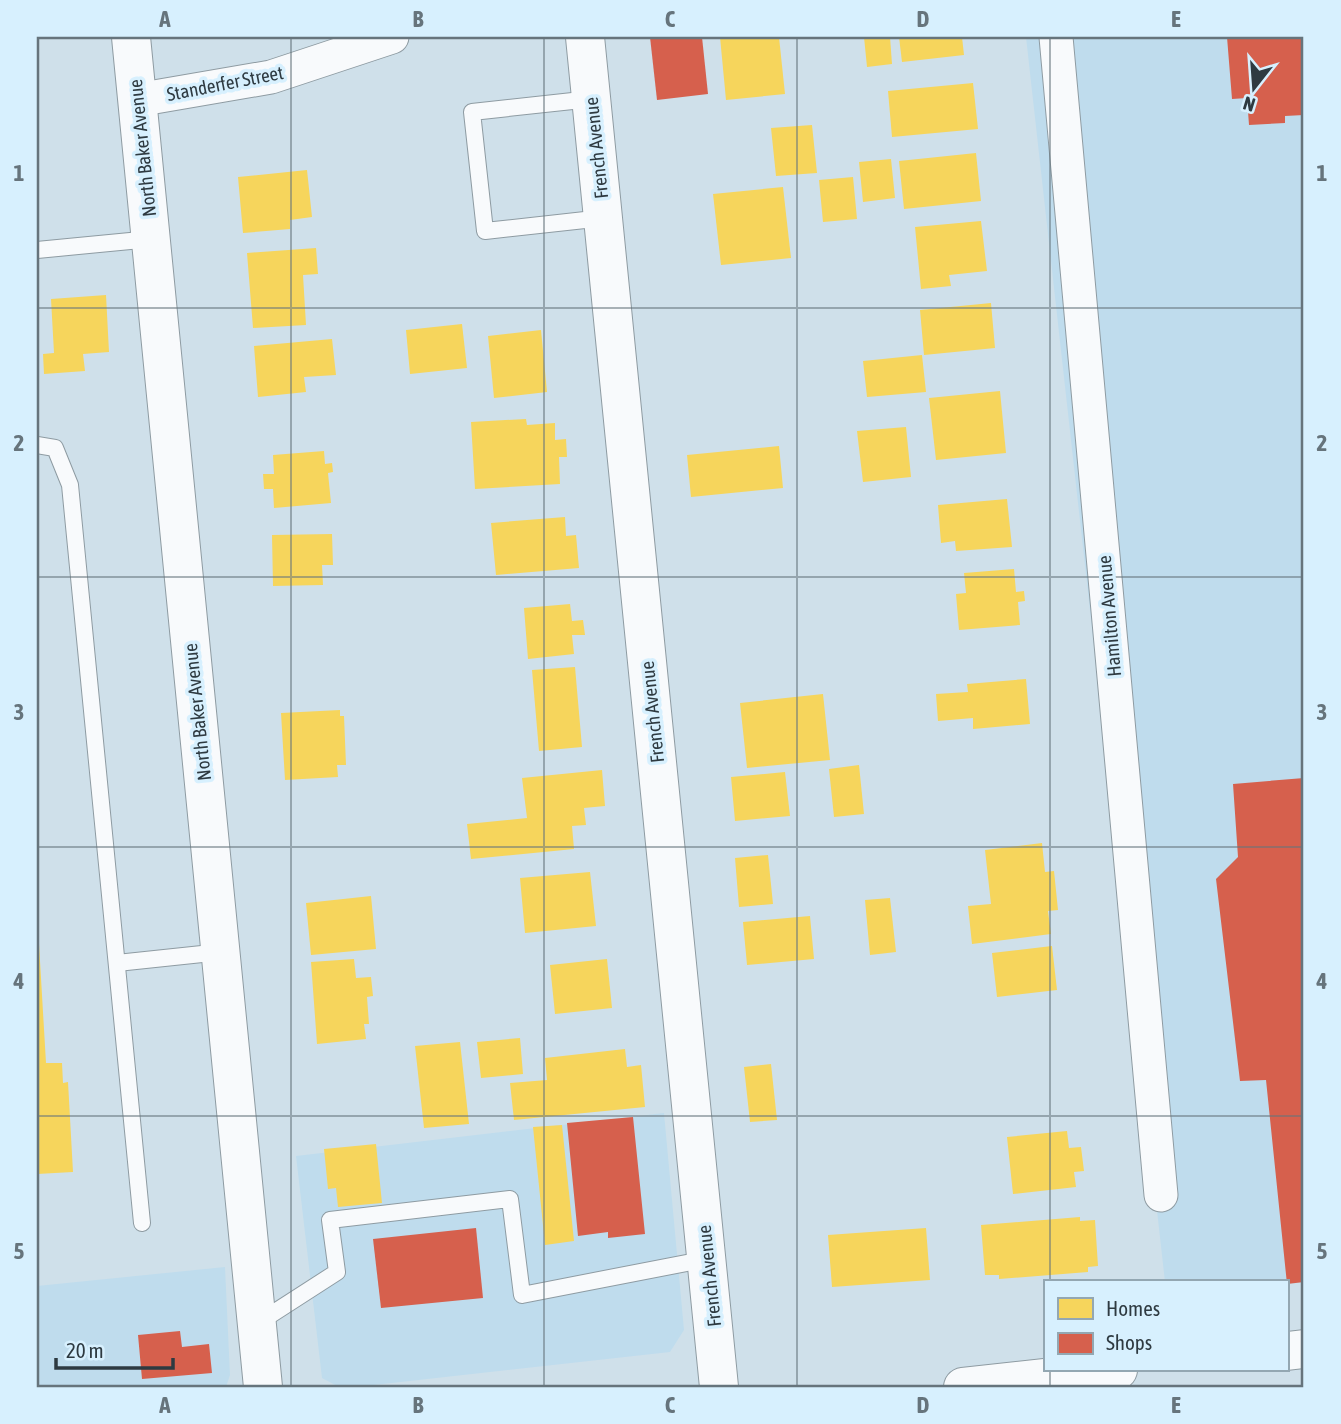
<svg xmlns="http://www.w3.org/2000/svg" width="1341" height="1424" viewBox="0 0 1341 1424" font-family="'Asap Condensed',sans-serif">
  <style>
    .built { fill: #bfdced }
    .homes { fill: #f6d55c }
    .shops { fill: #d6604d }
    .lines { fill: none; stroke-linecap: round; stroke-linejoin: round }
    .lane-casing { stroke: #8e9ba2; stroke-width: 18 }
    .street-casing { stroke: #8e9ba2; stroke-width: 35 }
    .secondary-casing { stroke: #8e9ba2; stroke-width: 40 }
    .lane { stroke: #f8fafc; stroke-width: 16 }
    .street { stroke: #f8fafc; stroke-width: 33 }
    .secondary { stroke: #f8fafc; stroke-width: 38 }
    .grid { fill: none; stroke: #66747c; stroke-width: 2; stroke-opacity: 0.55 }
    .labels { text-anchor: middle; stroke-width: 7; stroke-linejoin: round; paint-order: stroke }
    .street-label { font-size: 19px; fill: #2e3a41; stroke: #d7f0fe }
    .neatline { fill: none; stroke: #66747c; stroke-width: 2.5 }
    .grid-label { font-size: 23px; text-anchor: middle; font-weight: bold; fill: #66747c }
  </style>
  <rect width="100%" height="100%" fill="#cfe0ea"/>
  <g class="built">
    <polygon points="1026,37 1301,37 1304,70 1304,1282 1287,1284 1287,1282 1165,1282"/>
    <polygon points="664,1113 684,1330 670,1352 356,1387 339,1387 322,1378 296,1156"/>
    <polygon points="225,1267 230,1375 226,1387 37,1387 37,1286"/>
  </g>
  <g class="homes">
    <polygon points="720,37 779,37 785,94 726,100"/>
    <polygon points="864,37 890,37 892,64 867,67"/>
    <polygon points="899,37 962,37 964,55 902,62"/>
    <polygon points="973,83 978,129 892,137 888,91"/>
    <polygon points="812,125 817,173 776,176 771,128"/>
    <polygon points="976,153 981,201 904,209 899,161"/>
    <polygon points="891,159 895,198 863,202 859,162"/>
    <polygon points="307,170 312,217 290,220 290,229 243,233 238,177"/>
    <polygon points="853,177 857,219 823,222 819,180"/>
    <polygon points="783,187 791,258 721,265 713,194"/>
    <polygon points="981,221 987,271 949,275 951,286 921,289 915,227"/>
    <polygon points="316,248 318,274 303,275 306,325 253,328 247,253"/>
    <polygon points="106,295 109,352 83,354 85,371 44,374 43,354 54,353 51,299"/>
    <polygon points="991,303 995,348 924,355 920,310"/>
    <polygon points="462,324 467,368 410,374 406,330"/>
    <polygon points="541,330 547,392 494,398 488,336"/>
    <polygon points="332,339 336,375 304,377 306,392 258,397 254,346"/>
    <polygon points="922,355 926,392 867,397 863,361"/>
    <polygon points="1000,391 1006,453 936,460 929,398"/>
    <polygon points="526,419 527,425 555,423 555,440 566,439 567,457 559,457 560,484 475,489 471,422"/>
    <polygon points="906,427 911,477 863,482 857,431"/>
    <polygon points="779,446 783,488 691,497 687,455"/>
    <polygon points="324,451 325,464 332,463 333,472 328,473 331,503 274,508 273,489 264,489 263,474 274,474 273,455"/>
    <polygon points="1007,499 1012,547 956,551 955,541 941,543 938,505"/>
    <polygon points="565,517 566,536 576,535 579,568 496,575 491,523"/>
    <polygon points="332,534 333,565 322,565 323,585 273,586 272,535"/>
    <polygon points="1014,569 1016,592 1024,591 1025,601 1018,602 1020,625 959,630 956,594 966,593 964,573"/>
    <polygon points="570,604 572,621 583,620 585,635 572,635 574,654 528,659 524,608"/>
    <polygon points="575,667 582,747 539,751 532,670"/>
    <polygon points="1026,679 1030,724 973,729 973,718 938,721 936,694 968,692 967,684"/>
    <polygon points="823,694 830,760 747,768 740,703"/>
    <polygon points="340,710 340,716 344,716 346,765 337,765 338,777 285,780 281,713"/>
    <polygon points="859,765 864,814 834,817 829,769"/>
    <polygon points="602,770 605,806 584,808 586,825 572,826 574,849 471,859 467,824 527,818 522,778"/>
    <polygon points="785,772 790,816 735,821 731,777"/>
    <polygon points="1042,843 1045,872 1054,871 1058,910 1048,911 1051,934 972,944 968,906 991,904 985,850"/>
    <polygon points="768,855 773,904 739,907 735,858"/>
    <polygon points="590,872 596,926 525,933 520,878"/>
    <polygon points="371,896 376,949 311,955 306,903"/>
    <polygon points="890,898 896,952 870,955 865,900"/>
    <polygon points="810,916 814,959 747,965 743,922"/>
    <polygon points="39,944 46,1063 62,1063 63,1083 68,1082 73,1172 37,1174 37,945"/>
    <polygon points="1052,946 1057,990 997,997 992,953"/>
    <polygon points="354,959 356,978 371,977 373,996 367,997 369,1024 364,1024 366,1039 317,1044 311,962"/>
    <polygon points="607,959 612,1008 555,1014 550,965"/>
    <polygon points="520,1038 523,1074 481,1078 477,1042"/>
    <polygon points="460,1042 469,1124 424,1128 415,1046"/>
    <polygon points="625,1049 627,1067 641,1065 645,1107 514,1120 510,1083 547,1080 545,1058"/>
    <polygon points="771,1064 777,1120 750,1122 744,1067"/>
    <polygon points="562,1125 574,1241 545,1245 533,1127"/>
    <polygon points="1067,1131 1069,1148 1081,1147 1084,1171 1074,1172 1076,1187 1013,1194 1007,1137"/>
    <polygon points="376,1144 382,1203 338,1207 336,1188 328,1189 324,1149"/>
    <polygon points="1080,1217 1080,1221 1095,1220 1098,1266 1088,1267 1088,1272 999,1279 999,1275 985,1275 981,1225"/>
    <polygon points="926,1228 930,1280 832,1287 828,1235"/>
  </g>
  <g class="shops">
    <polygon points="650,37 702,37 708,94 657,100"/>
    <polygon points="1227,37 1304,37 1304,115 1285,116 1285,123 1249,125 1247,98 1232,99"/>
    <polygon points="1304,778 1304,1282 1287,1284 1266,1080 1240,1081 1216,879 1238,857 1233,784"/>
    <polygon points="633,1117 645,1234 608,1238 608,1232 578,1236 567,1123"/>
    <polygon points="476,1228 483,1298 381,1308 373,1239"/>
    <polygon points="180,1331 182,1347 209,1344 212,1373 142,1379 138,1335"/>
  </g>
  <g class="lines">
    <g class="lane-casing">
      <g id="lane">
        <polyline points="591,99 472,112 485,231 603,218"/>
        <polyline points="37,250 151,239"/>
        <polyline points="37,445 55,448 70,485 142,1223"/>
        <polyline points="117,963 221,952"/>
        <polyline points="258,1323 337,1272 330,1220 510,1199 522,1295 707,1259"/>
      </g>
    </g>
    <g class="street-casing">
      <g id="street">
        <polyline points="1056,37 1161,1195"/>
        <polyline points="137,100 271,77 392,37"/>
      </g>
    </g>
    <g class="secondary-casing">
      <g id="secondary">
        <polyline points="131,37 263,1387"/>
        <polyline points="585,37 719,1387"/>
        <polyline points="1287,1351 1304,1349"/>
        <polyline points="963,1387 1118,1370"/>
      </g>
    </g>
    <use href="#lane" class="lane"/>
    <use href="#street" class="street"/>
    <use href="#secondary" class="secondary"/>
  </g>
  <path class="grid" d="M291,37v1350M544,37v1350M797,37v1350M1050,37v1245M37,308h1267M37,577h1267M37,847h1267M37,1116h1267M1050,1370v17"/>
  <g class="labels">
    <g class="street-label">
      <text transform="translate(225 83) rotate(-11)" y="7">Standerfer Street</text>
      <text transform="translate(142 148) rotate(-96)" y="7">North Baker Avenue</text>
      <text transform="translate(596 148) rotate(-96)" y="7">French Avenue</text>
      <text transform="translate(1109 616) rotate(-95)" y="7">Hamilton Avenue</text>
      <text transform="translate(197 712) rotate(-96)" y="7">North Baker Avenue</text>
      <text transform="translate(652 712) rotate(-96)" y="7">French Avenue</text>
      <text transform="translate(709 1276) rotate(-96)" y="7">French Avenue</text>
    </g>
  </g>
  <rect width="1341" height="1424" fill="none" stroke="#d7f0fe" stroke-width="77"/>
  <rect x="1044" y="1280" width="245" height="91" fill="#d7f0fe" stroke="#93a7b2" stroke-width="2"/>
  <rect x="1058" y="1298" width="35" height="21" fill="#f6d55c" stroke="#93a7b2" stroke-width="2"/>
  <text x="1106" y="1316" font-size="21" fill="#2e3a41">Homes</text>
  <rect x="1058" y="1333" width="35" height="21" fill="#d6604d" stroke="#93a7b2" stroke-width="2"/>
  <text x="1106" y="1350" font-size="21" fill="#2e3a41">Shops</text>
  <g transform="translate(1254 88) rotate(197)" stroke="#d7f0fe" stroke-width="5" paint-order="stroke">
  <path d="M0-5L12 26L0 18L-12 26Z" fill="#2e3a41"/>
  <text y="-10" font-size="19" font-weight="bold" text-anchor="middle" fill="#2e3a41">N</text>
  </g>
  <path d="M56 1358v10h117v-10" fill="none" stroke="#2e3a41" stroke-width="3.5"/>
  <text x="66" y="1358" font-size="21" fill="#2e3a41" stroke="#d7f0fe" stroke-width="5" paint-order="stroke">20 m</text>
  <rect x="38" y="38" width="1264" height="1348" class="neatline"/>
  <g class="grid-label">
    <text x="165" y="27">A</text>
    <text x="418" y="27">B</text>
    <text x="670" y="27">C</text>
    <text x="923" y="27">D</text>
    <text x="1176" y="27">E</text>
    <text x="19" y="181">1</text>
    <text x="1322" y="181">1</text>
    <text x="19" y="451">2</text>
    <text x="1322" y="451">2</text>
    <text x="19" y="720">3</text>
    <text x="1322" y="720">3</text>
    <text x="19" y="989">4</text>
    <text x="1322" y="989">4</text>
    <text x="19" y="1259">5</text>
    <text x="1322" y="1259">5</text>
    <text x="165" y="1413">A</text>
    <text x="418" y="1413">B</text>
    <text x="670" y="1413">C</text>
    <text x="923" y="1413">D</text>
    <text x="1176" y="1413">E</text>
  </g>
</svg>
